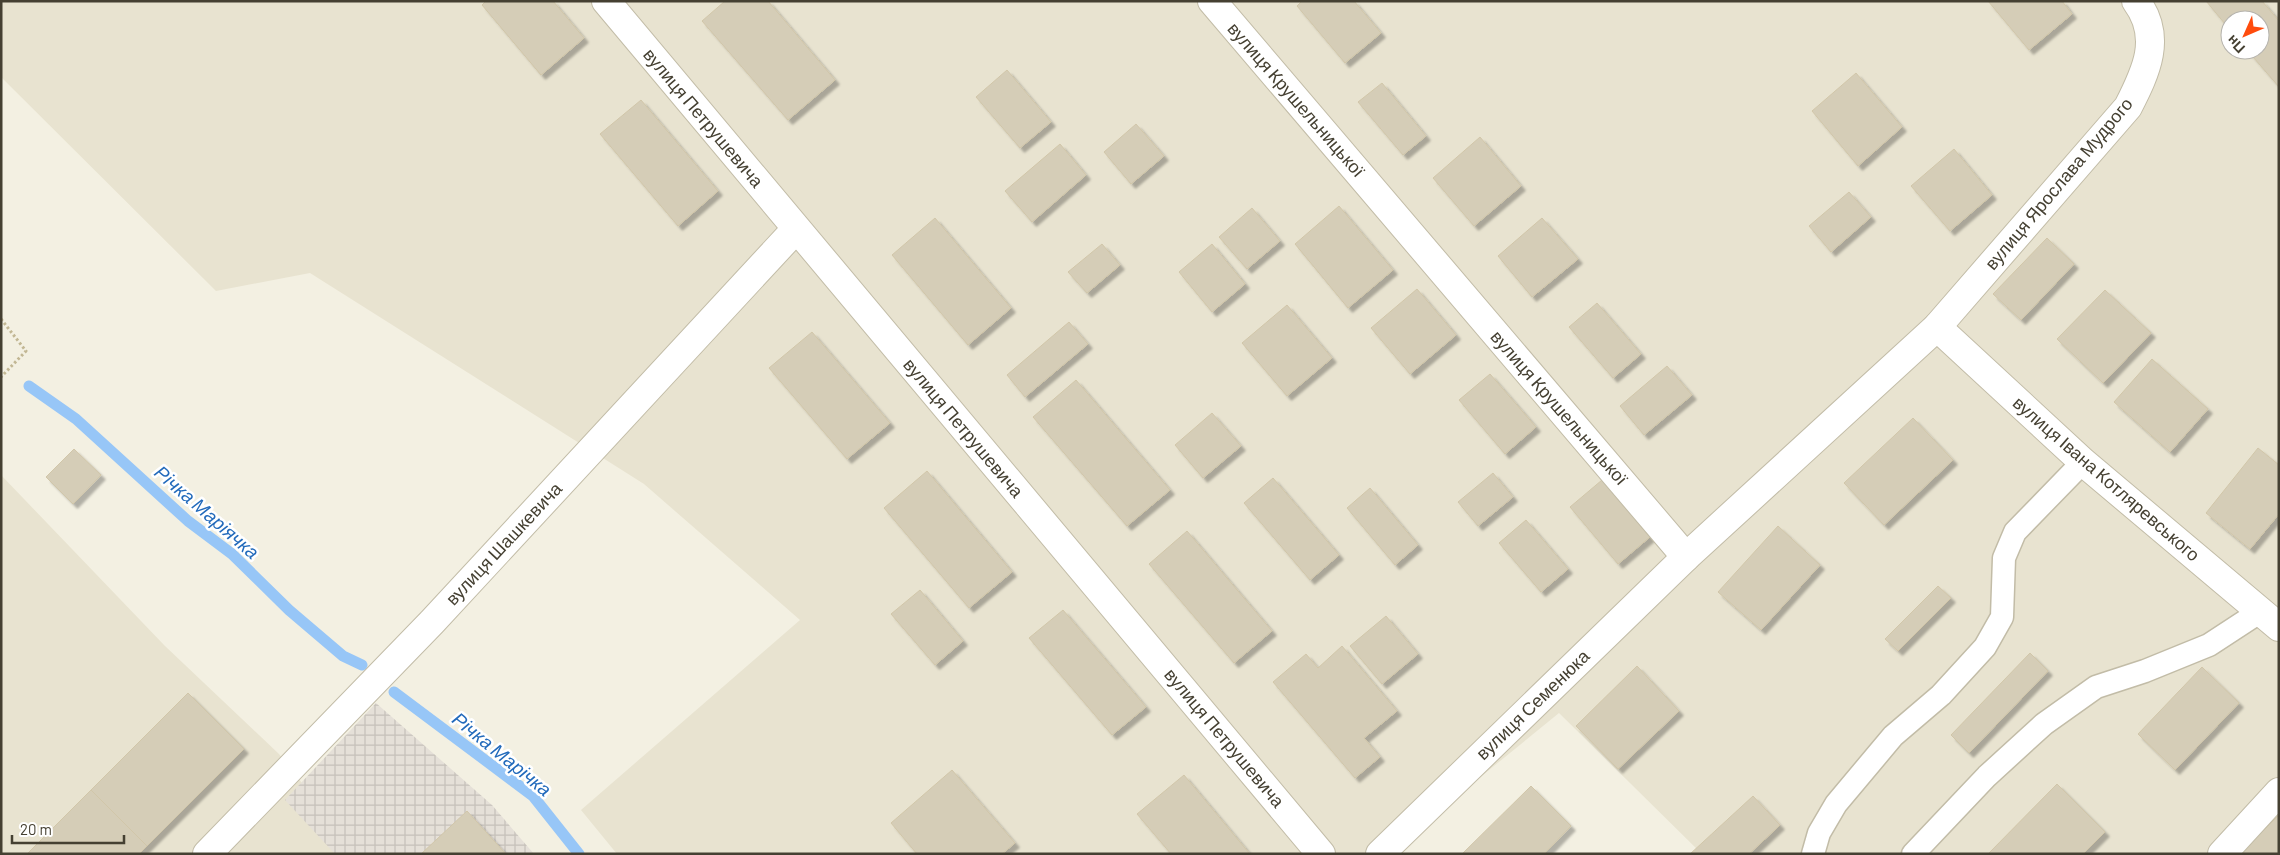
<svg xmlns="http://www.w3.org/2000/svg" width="2280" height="855" viewBox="0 0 2280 855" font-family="Barlow,sans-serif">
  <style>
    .residential { fill: #e8e3d0; fill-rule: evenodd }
    .industrial { fill: url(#industrial-grid) }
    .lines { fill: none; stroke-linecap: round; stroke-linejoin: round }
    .stream { stroke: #97c6f7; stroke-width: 11 }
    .building { fill: #d5cdb7; stroke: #d1c6a9; filter: url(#shadow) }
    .lane-casing { stroke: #c2bca7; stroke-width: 25 }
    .street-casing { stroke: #c2bca7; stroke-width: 30 }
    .path { stroke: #c2b794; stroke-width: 3; stroke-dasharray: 2.5 2.5; stroke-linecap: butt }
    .lane { stroke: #fff; stroke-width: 22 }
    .street { stroke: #fff; stroke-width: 28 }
    .labels { text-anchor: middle; stroke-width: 5; stroke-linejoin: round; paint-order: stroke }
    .street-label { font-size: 18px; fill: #454032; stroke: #fff }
    .water-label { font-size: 19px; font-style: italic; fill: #226abb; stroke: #fff }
  </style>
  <defs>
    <pattern id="industrial-grid" width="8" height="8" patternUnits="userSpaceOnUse" patternTransform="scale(1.25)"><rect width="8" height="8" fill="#e5e0d8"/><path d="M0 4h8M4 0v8" fill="none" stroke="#c6c1ba"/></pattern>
    <filter id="shadow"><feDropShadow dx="4.5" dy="4.5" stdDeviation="1" flood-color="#0004"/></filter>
  </defs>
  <rect width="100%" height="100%" fill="#f3f0e2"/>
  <g class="residential">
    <path d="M1,1h2278v853h-577l-143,-141 -173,141h-769l-36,-44 219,-190 -156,-136 -334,-211 -94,18 -215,-214zM2230,20h30v30h-30z"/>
    <polygon points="1,475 165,646 279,754 358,854 1,854"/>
  </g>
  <polygon class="industrial" points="376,703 492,805 534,854 335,854 285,800"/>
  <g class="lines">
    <g class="stream">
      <polyline points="29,386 76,419 188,521 232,554 289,610 343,656 362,665"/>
      <polyline points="394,692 533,796 579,854"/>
    </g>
  </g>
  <g class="building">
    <polygon points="486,1 553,1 584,38 541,75 482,5"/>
    <polygon points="725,1 768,1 835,80 788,120 702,21"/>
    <polygon points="1302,1 1354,1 1381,33 1345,63 1297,6"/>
    <polygon points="1988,1 2062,1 2072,14 2029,50"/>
    <polygon points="2206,1 2262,1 2279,21 2279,87 2247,50 2260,50 2260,20 2230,20 2230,30"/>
    <polygon points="1007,70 1051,122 1020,148 976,97"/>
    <polygon points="1856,73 1902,127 1858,166 1812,111"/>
    <polygon points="1382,83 1426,136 1403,155 1358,102"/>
    <polygon points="641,100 718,191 678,226 600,134"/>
    <polygon points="1136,124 1164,156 1131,184 1104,152"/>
    <polygon points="1480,137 1521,186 1474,226 1433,178"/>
    <polygon points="1060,144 1086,175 1032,222 1005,191"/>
    <polygon points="1954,149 1992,195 1950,231 1911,186"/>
    <polygon points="1849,192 1871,217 1831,252 1809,226"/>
    <polygon points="1339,206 1393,270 1348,308 1295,244"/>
    <polygon points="1252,208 1280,241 1247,269 1219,237"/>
    <polygon points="935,218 1011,308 968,345 892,255"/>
    <polygon points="1542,218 1578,259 1532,297 1498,256"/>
    <polygon points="2047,238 2074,264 2021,320 1993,294"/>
    <polygon points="1102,244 1120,265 1087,293 1068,272"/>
    <polygon points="1212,244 1245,284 1212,312 1179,272"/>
    <polygon points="1417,289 1456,335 1410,374 1371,328"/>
    <polygon points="2105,290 2151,333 2103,383 2057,339"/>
    <polygon points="1597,303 1641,354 1613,378 1569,327"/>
    <polygon points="1287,305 1332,358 1287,396 1242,343"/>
    <polygon points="1069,322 1088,344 1025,397 1007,375"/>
    <polygon points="812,332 890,423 847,459 769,368"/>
    <polygon points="2152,359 2208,409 2170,452 2114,402"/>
    <polygon points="1667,366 1692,395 1644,435 1620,406"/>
    <polygon points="1490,374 1536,427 1505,454 1459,400"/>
    <polygon points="1076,380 1170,490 1127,526 1033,417"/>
    <polygon points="1212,413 1241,446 1203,478 1175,445"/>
    <polygon points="1913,418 1953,460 1884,525 1844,483"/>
    <polygon points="2258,448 2279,465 2279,514 2250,549 2206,513"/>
    <polygon points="74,449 101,475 73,504 46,477"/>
    <polygon points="927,471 1012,572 969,608 884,508"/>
    <polygon points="1493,473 1513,497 1478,526 1458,502"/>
    <polygon points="1273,478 1339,555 1310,580 1244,503"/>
    <polygon points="1602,480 1650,537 1618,564 1570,507"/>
    <polygon points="1370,488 1418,545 1395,565 1347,508"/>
    <polygon points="1526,520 1568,569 1541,592 1499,543"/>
    <polygon points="1778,526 1820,565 1761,630 1718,592"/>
    <polygon points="1187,531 1272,631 1234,663 1149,564"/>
    <polygon points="1938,586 1951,598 1898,651 1885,639"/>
    <polygon points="920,590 963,641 935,665 891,614"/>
    <polygon points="1063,610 1146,707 1112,735 1029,638"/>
    <polygon points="1386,616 1418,654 1382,684 1350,646"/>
    <polygon points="1342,646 1397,711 1364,738 1380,757 1355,778 1273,682 1306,654 1318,668"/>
    <polygon points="2030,653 2048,671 1969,753 1951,735"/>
    <polygon points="1637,666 1679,711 1618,769 1576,726"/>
    <polygon points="2202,667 2239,703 2175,770 2138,734"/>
    <polygon points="188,693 244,749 147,846 91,790"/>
    <polygon points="952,770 1015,843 1002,854 917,854 891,823"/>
    <polygon points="1184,775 1250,854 1171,854 1137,814"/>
    <polygon points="2057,784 2105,832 2083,854 1988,854"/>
    <polygon points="1531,786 1571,826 1544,854 1462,854"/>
    <polygon points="91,790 147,846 139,854 27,854"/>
    <polygon points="1753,796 1780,825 1749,854 1690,854"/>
    <polygon points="467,811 506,854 421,854"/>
    <polygon points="2279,815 2279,854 2240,854"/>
  </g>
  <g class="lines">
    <g class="lane-casing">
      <g id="lane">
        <polyline points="1813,854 1819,833 1836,804 1893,736 1941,695 1985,647 2002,617 2004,558 2015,532 2083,462"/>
        <polyline points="1913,854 1987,776 2044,724 2096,687 2145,671 2209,645 2261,611"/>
      </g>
    </g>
    <g class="street-casing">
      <g id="street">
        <polyline points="606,1 1321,854"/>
        <path d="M1212,1l474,556 251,-230 191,-220c18,-35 35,-70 8,-106"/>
        <polyline points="1937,327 2083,462 2279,627"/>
        <polyline points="207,854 432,622 796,229"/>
        <polyline points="1380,854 1686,557"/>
        <polyline points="2222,854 2279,792"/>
      </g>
    </g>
    <polyline class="path" points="1,319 26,351 1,377"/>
    <use href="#lane" class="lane"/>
    <use href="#street" class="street"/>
  </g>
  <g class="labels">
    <g class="street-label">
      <text transform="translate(1296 100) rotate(49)" y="6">вулиця Крушельницької</text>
      <text transform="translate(703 118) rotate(50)" y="6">вулиця Петрушевича</text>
      <text transform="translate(2059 184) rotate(-50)" y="6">вулиця Ярослава Мудрого</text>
      <text transform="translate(1559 408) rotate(49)" y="6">вулиця Крушельницької</text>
      <text transform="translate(963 428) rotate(50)" y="6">вулиця Петрушевича</text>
      <text transform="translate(2106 479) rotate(41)" y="6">вулиця Івана Котляревського</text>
      <text transform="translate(504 544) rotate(-47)" y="6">вулиця Шашкевича</text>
      <text transform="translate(1533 705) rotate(-44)" y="6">вулиця Семенюка</text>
      <text transform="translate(1224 738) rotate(50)" y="6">вулиця Петрушевича</text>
    </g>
    <g class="water-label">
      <text transform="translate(207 512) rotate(41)" y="7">Річка Маріячка</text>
      <text transform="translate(502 754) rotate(39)" y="7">Річка Марічка</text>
    </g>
  </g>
  <rect width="2280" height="855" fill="none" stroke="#454032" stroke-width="5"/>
  <g transform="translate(2245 35) rotate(225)"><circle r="24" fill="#ffffff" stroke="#b5b3ad"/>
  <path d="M0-4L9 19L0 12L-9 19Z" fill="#ff4c0d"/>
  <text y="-8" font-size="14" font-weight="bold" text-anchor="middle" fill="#454032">Пн</text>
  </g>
  <path d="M12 835v8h112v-8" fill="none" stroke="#454032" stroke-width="2.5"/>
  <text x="20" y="835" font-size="15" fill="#454032" stroke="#ffffff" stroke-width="4" paint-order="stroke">20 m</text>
</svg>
